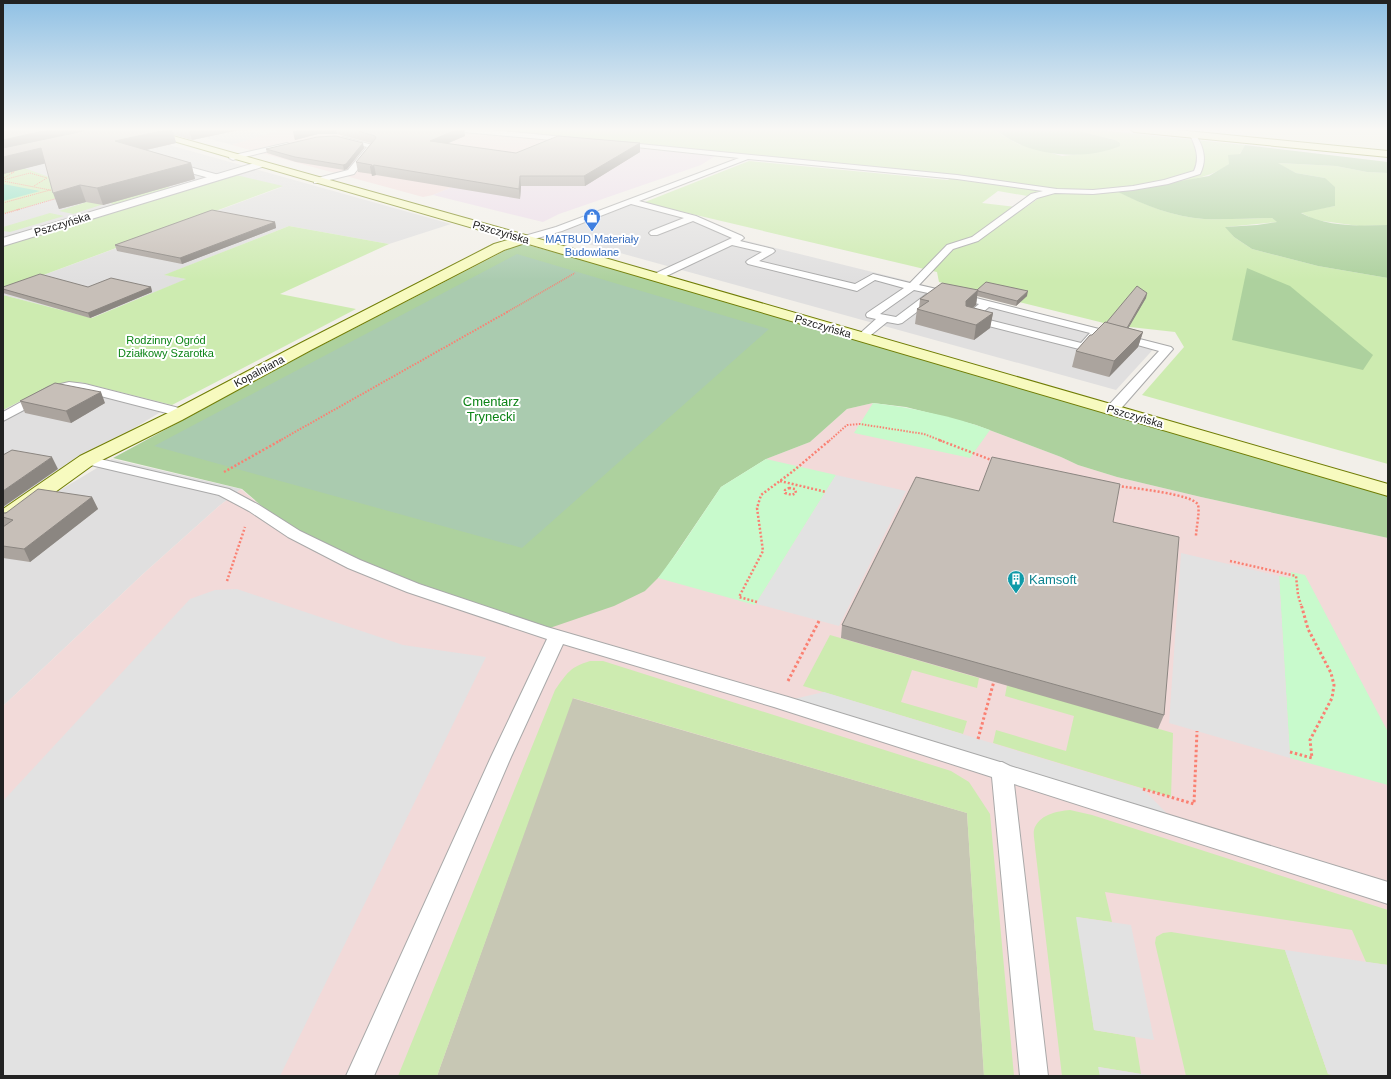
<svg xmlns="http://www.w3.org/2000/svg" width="1391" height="1079" viewBox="0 0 1391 1079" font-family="Helvetica,sans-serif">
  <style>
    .residential { fill: #e0dfdf }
    .commercial { fill: #f2dad9 }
    .industrial { fill: #ebdbe8 }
    .construction { fill: #c7c7b4 }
    .farmland { fill: #eef0d5 }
    .grass { fill: #cdebb0; fill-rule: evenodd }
    .forest { fill: #add19e }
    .cemetery { fill: #aacbaf }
    .park { fill: #c8facc }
    .pitch { fill: #88e0be }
    .parking { fill: #e2e2e2 }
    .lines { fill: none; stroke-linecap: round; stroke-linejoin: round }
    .lane-casing { stroke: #a9a9a9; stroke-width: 2 }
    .street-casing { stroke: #a9a9a9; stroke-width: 2 }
    .secondary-casing { stroke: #707d05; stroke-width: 2 }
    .path-far4 { stroke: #fa8072; stroke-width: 1; stroke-dasharray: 1 1; stroke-linecap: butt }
    .path-far3 { stroke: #fa8072; stroke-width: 1.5; stroke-dasharray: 1 1; stroke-linecap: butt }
    .path-far2 { stroke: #fa8072; stroke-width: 2; stroke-dasharray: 1.5 1.5; stroke-linecap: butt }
    .path-far1 { stroke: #fa8072; stroke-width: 2.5; stroke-dasharray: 2 2; stroke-linecap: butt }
    .path { stroke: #fa8072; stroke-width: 3; stroke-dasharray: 2.5 2.5; stroke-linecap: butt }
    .lane { fill: #fff; fill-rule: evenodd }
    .street { fill: #fff; fill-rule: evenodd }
    .secondary { fill: #f7fabf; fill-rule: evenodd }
    .wall { fill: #aba49e }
    .shaded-wall { fill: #8b8681 }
    .building { fill: #c7bfb8; stroke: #8b8681 }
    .labels { text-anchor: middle; stroke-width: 4; stroke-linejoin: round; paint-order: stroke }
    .far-street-label { font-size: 11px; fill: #222; stroke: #fff }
    .far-shop-label { font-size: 11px; fill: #366cbe; stroke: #fff }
    .far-park-label { font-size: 11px; fill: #0c8416; stroke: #fff }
    .park-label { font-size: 13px; fill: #0c8416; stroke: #fff }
    .culture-label { font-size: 13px; fill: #0d838f; stroke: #fff; text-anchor: start }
  </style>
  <rect width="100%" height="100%" fill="#f2efe9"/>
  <g class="residential">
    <polygon points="3,129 112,129 451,224 389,244 289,226 165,275 187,279 92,318 3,295 3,290 282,187 3,246"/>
    <polygon points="173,129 242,129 264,135 232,145"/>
    <polygon points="633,204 695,219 727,236 1159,343 1116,390 555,235"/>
    <polygon points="80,382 172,405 34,489 3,511 3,410 52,385"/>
    <polygon points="112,459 241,489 219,506 143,574 3,706 3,531 62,489"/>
  </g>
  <g class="commercial">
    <polygon points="282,129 437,129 563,141 433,195 423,197 232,145"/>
    <polygon points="873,403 976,425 1061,457 1078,465 1117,477 1201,497 1388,538 1388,1076 3,1076 3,706 143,574 219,506 241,489 294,534 645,591 766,459 810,442 847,409"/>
  </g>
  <polygon class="industrial" points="563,141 715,156 701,165 559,214 543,222 433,195"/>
  <polygon class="construction" points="572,698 967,813 984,1076 437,1076"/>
  <polygon class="farmland" points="1243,129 1388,129 1388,150 1243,136"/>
  <g class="grass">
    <path d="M478,129h514l26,15 44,12 29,-3 24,-13 -44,-11h18l156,16c-21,43 -87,35 -126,47 26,13 55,25 85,27 22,1 46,-1 68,-1l6,4 -52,5 8,10 18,12 66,17 70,12v186l-246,-69 42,-48 -9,-15 -63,-7 -173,-43 -2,-10 -292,-69v-1l104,-41 199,19 5,-4zM998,191l41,7 -14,10 -43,-5z"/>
    <polygon points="1277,163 1336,166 1367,172 1388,173 1388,225 1359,226 1315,220 1300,212 1335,206 1325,178 1296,173"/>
    <polygon points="13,164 52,178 101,168 171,188 118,205 70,194 3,214 3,166"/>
    <polygon points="236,175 283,186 3,290 3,246"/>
    <polygon points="90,201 104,204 73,214 59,211"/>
    <polygon points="50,213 64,216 10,232 3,231 3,227"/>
    <polygon points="289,226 389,244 280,294 356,309 172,405 80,382 52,385 3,410 3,295 92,318 186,279 164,275"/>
    <polygon points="830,635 979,678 977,688 912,670 901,702 967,721 963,734 803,686"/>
    <path d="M590,661h13l348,110 18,11 21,32 24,262h-30l-17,-263 -394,-115 -136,378h-39l157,-386c12,-17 15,-23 35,-29z"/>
    <polygon points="1007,685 1173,733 1171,797 993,743 996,730 1066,751 1074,716 1005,696"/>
    <path d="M1070,810l22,5 296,95v55l-22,-3 -14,-32 -247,-38 7,30 -35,-5 17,113 41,7 6,37 -42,-7 1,9h-38l-27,-229c0,-5 -2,-12 -1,-17 4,-15 23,-19 36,-20z"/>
    <polygon points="1171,932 1285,950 1328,1074 1337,1076 1186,1076 1155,943 1156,937 1163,933"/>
  </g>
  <g class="forest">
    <path d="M992,129h79l44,11 5,3v3c-29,13 -75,11 -103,-3 -9,-4 -16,-10 -25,-14z"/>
    <path d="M1245,145l143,17v11l-21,-1 -31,-6 -58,-3 18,10 29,5 10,9v19l-34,7c26,14 58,13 87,12v53l-70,-12 -66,-17 -18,-12 -9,-10 32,-2 20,-3 -5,-4c-22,0 -46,2 -68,1 -30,-2 -60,-14 -86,-27l91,-16 20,-12 -1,-9 12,-1z"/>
    <polygon points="520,243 771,310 1388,490 1388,538 1201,497 1117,477 1078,465 1061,457 976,425 906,407 873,403 847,409 810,442 766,459 721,487 662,574 645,591 614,606 541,631 413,588 294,534 242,489 113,458 307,353"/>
    <polygon points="1247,268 1290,286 1373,355 1363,370 1232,340"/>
  </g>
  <polygon class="cemetery" points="517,254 769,329 522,548 154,446"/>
  <g class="park">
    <path d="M873,403c40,5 79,13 117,27l-20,28 -116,-25z"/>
    <polygon points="766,459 836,475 755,605 658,578 678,551 721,487"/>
    <polygon points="1291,572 1305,575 1388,732 1388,785 1290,758 1279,576 1291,578"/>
  </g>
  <polygon class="pitch" points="3,184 40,191 3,201"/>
  <g class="parking">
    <polygon points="836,475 906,491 839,626 757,604 757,602"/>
    <polygon points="1181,553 1279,576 1290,758 1169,723"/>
    <polygon points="237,589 403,645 486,657 280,1076 3,1076 3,801 190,599 215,590"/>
    <polygon points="824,692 1143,789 1180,827 781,702"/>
    <polygon points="1076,917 1131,925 1154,1040 1094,1030"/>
    <polygon points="1285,950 1388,965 1388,1076 1337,1076 1328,1074"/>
    <polygon points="1098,1067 1141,1074 1155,1076 1100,1076"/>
  </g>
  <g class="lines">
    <g class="lane-casing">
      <g id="lane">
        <polygon points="450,129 481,129 574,138 577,140 574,142 453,131"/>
        <path d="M1191,134l5,1c8,13 11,25 4,39l-32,10 -35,6 -40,4 -38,-1 -18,5 -59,43 -25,8 -34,36 22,5 1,2 -1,2 -39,29 -4,1 -11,-2 -21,17h-8l-2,-2 20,-18 -9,-2 -1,-2 1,-2 37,-25 -29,-8 -18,11 -109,-27 -2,-2 2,-2 14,-8 -30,-7 -72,34h-8l-1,-2 1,-2 80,-37 -39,-17 -36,14h-6l-2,-2 2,-2 33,-13 -53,-14 -69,27 -38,11 -5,-3 2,-2 35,-10 183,-69 -122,-13 -2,-1 4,-2 338,33 100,14 36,1 40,-4 31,-6 30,-9c6,-13 2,-24 -4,-36zM748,159l209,20 86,12 -12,3 -59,43 -25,8 -37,38 -37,-9 -18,10 -96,-23 14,-8 2,-2 -2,-2 -33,-8 4,-3 -2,-2 -46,-20 -57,-15zM914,290l14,3 -32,24 -16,-3z"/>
        <polygon points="343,137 376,146 354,174 317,183 314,183 314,179 348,170 367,147 341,140 340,139"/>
        <polygon points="287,143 289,144 289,146 233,160 229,158 230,156"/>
        <polygon points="169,163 175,163 219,175 220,177 216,179 213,179 169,167"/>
        <path d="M956,293l147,37 2,2 -18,17 -4,1 -118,-30 -1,-2 1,-2 14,-12 -27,-6 -1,-2zM989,307l101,26 -9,10 -104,-26z"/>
        <polygon points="1120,334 1171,347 1173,349 1117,413 1107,413 1105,410 1107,407 1159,351 1116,339 1114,337 1116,335"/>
        <polygon points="69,382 85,384 187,410 189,413 187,416 182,417 85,392 69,390 56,393 3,421 3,412 48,387"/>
        <polygon points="87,456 229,489 259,505 300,531 360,560 419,584 547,627 788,697 1000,762 1002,762 1010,766 1388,882 1388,904 1014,784 1048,1076 1020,1076 992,777 774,707 563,644 511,757 374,1076 346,1076 491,757 547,639 407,592 348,568 288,537 249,511 219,495 82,463 80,460 82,457"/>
      </g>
    </g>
    <g class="street-casing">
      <polygon id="street" points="258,162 263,165 262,167 3,246 3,238"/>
    </g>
    <g class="secondary-casing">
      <g id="secondary">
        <polygon points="132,129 148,129 508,230 1388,484 1388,496 525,243 504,250 311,350 182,420 94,464 11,524 3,525 3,509 80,456 170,412 299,344 494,244 511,239"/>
        <polygon points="1130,129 1167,129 1388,151 1388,157 1134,132"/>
      </g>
    </g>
    <g class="path-far4">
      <polyline points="1107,129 1116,130"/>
      <polyline points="3,173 14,172 17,169"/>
      <polyline points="4,178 14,172"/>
      <polyline points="3,180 30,173 47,178 34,186"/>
      <polyline points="3,181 55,191"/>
      <polyline points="3,203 50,190"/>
      <polyline points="17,210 58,198"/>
    </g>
    <g class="path-far3">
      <polyline points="3,214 20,209"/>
      <polyline points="507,312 575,273"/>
    </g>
    <g class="path-far2">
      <polyline points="279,441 509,311"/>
      <polyline points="829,441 847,425 860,424 924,434 942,441"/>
    </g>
    <g class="path-far1">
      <polyline points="939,440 994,461"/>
      <polyline points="224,472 281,440"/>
      <polyline points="780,481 826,492"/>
      <path d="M1118,486c13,2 76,8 80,19 2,7 -2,24 -2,31"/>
      <polygon points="789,488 795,489 796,493 792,495 785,493 785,490"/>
      <polyline points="1230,561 1296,576 1298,595 1301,605"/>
      <polyline points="227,581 245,527"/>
      <polyline points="757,602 739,597 763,551 757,508 761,495 792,472 830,440"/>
    </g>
    <g class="path">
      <polyline points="788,681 819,621"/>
      <polyline points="978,739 994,681"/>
      <polyline points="1290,752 1312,758 1310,740 1332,698 1334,685 1331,673 1308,629 1301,604"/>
      <polyline points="1143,789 1194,804 1197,731"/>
    </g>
    <use href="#lane" class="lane"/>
    <use href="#street" class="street"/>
    <use href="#secondary" class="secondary"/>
  </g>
  <g class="wall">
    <polygon points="3,129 239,130 192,140 174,135 176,143 146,150 191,163 195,179 103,205 86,202 59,209 45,163 3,174"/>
    <polygon points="298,129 464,129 465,136 447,144 516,153 640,143 640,152 585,186 521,186 520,199 376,175 372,176 372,174 358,172 356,162 371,143 337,134 318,134 295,140 293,131"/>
    <polygon points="364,148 347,169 344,170 296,162 267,153 266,149"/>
    <polygon points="275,222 276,228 182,264 117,251 115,245"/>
    <polygon points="3,287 151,287 152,292 90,318 3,293"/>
    <polygon points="977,290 1027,296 1016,306 977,296 976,305 973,308 993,313 990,328 974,340 915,324 917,309 919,308 920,299"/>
    <polygon points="1147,293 1146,298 1128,328 1143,332 1138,347 1109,377 1072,367 1076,351 1092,335 1106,323"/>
    <polygon points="20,401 105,403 71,423 25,413"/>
    <polygon points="92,497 98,509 30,562 3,558 3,513"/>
    <polygon points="1113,522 1164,715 1158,729 841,638 842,625"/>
  </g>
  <g class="shaded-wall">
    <polygon points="52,129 123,129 3,156 3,140"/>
    <polygon points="170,129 172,129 176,143 120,156 115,141"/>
    <polygon points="189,129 239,129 239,130 192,140"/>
    <polygon points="300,129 336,129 337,134 318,134 295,140 293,131"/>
    <polygon points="458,129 464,129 465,136 431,150 430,141"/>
    <polygon points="363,143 364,148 347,169 344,170 343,165"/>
    <polygon points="640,143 640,152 585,186 584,176"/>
    <polygon points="41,148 47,163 3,174 3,157"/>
    <polygon points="191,163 195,179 103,205 97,188"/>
    <polygon points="374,165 376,175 372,176 370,167"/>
    <polygon points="520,176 521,186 520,199 519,189"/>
    <polygon points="80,185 86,202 59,209 53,193"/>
    <polygon points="275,222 276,228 182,264 180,258"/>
    <polygon points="151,287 152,292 90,318 88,313"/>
    <polygon points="978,290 976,305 964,315 966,301"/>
    <polygon points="1028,291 1027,296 1016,306 1017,301"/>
    <polygon points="1147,293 1146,298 1125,334 1127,329"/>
    <polygon points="993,313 990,328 974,340 976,325"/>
    <polygon points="1143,332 1138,347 1109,377 1114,361"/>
    <polygon points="101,392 105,403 71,423 66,411"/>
    <polygon points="52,457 58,469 3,507 3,491"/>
    <polygon points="92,497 98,509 30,562 24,549"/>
  </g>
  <g class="building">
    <polygon points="3,129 52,129 3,140 3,132 7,131 3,131"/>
    <polygon points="93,129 170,129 115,141 191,163 97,188 80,185 53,193 41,148 3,157 3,148"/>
    <polygon points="352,129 458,129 430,141 516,153 558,136 640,143 584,176 520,176 519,189 374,165 370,167 372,165 356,162 376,138 375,136"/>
    <polygon points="336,136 363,143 346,164 343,165 295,157 266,149 317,137"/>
    <polygon points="212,210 275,222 180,258 115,245"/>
    <polygon points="40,274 88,287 111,278 151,287 88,313 3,289 3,287"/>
    <polygon points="986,282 1028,291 1017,301 978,291 978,290 977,290"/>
    <polygon points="942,283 978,290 966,301 966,306 993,313 976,325 917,309 929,301 920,299"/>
    <polygon points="1137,286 1147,293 1127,328 1106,323"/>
    <polygon points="1105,322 1143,332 1114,361 1076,351 1090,335 1092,335"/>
    <polygon points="55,383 101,392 66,411 20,401"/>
    <polygon points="12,450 52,457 3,491 3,455"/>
    <polygon points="992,457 1120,484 1113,522 1179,537 1164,715 842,625 916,477 979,491"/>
    <polygon points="38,489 92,497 24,549 3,546 3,527 13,520 3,517 3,513 6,513"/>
  </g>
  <linearGradient id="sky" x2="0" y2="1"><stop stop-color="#8fc0e4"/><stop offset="0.46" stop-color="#f9f8f5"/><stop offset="1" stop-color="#f9f8f5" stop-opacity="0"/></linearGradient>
  <rect width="1391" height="281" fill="url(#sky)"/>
  <defs>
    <g id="shop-pin" transform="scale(0.9)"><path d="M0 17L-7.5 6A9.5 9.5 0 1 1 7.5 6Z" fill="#3f7fe0" stroke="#fff"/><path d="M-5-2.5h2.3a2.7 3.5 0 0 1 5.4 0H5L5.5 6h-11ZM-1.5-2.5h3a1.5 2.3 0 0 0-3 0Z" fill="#fff"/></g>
    <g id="building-pin" transform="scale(0.9)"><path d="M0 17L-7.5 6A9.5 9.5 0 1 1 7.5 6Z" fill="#0f9aa8" stroke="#fff"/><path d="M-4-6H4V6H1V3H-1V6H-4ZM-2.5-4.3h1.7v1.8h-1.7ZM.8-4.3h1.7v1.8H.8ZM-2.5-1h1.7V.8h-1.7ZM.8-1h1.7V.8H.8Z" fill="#fff"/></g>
  </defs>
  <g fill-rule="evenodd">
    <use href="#shop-pin" x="592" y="217"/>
    <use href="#building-pin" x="1016" y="579"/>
  </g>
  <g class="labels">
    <g class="far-street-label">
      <text transform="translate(62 224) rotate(-17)" y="4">Pszczyńska</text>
      <text transform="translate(501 232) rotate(16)" y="4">Pszczyńska</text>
      <text transform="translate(823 326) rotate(16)" y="4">Pszczyńska</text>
      <text transform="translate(259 371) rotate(-28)" y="4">Kopalniana</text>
      <text transform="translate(1135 416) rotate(16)" y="4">Pszczyńska</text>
    </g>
    <g class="far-shop-label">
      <text x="592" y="243">MATBUD Materiały<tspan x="592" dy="13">Budowlane</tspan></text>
    </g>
    <g class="far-park-label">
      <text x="166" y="344">Rodzinny Ogród<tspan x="166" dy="13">Działkowy Szarotka</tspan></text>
    </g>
    <g class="park-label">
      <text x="491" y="406">Cmentarz<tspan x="491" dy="15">Trynecki</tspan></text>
    </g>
    <g class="culture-label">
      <text x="1029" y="584">Kamsoft</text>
    </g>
  </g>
  <rect width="1391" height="1079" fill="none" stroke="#222222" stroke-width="8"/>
</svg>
